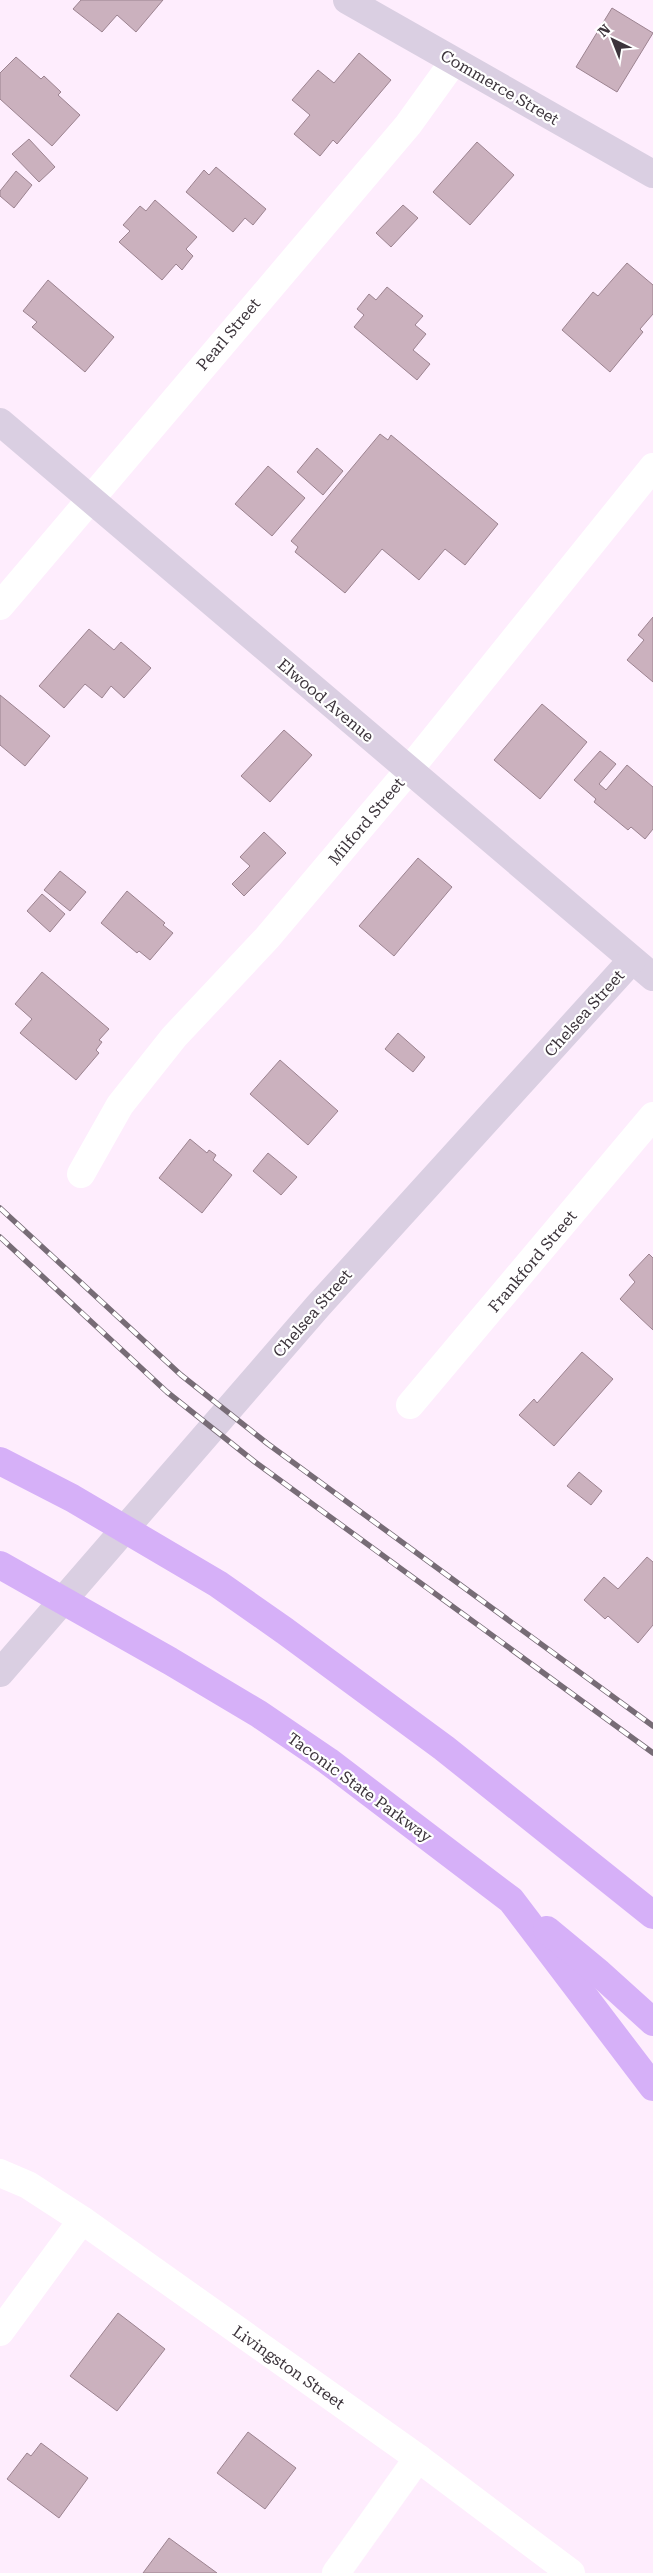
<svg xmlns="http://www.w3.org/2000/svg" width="653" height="2573" viewBox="0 0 653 2573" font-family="'Roboto Serif',serif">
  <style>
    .building { fill: #cbb1be; stroke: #9c8390 }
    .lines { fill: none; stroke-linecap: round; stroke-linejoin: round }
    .street { stroke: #fff; stroke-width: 28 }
    .secondary { stroke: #dacfe2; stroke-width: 28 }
    .highway { stroke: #d6b0f8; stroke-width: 28 }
    .rail-casing { stroke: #776c76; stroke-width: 5.5 }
    .rail { stroke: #fff; stroke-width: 4; stroke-dasharray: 11; stroke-linecap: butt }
    .labels { text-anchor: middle; stroke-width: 4.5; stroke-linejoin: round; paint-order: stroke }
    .street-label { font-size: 16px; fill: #3c343b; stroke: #fff }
  </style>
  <rect width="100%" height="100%" fill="#feedfd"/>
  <g class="building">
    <polygon points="81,0 163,0 136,32 117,15 102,32 73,9"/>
    <polygon points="612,8 653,33 617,92 576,67"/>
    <polygon points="359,53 391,80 337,144 333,140 320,156 294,134 310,115 292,100 318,70 334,83"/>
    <polygon points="16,57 41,79 44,76 61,92 58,95 80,115 52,146 0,99 0,73"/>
    <polygon points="29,139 55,167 39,182 12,154"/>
    <polygon points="477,142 514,175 470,225 433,192"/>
    <polygon points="216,167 266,209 253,225 245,218 233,232 186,192 204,170 209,175"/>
    <polygon points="16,171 32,185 14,208 0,196 0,191"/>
    <polygon points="155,200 197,237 186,249 193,256 182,270 176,264 162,280 119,242 130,231 123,225 140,206 146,211"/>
    <polygon points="403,205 418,218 391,247 376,233"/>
    <polygon points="627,263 653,285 653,314 640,329 643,332 610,372 562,330 593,292 598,296"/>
    <polygon points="48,280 114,337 85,372 32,327 37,322 23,311"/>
    <polygon points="387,287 423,316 415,325 426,334 413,350 430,364 417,380 354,327 364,315 357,309 369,294 376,300"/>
    <polygon points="380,434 388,440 391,435 498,524 465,565 445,549 419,580 382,549 345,593 295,552 298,547 291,541"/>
    <polygon points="317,448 343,471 323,495 297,472"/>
    <polygon points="268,466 305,498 272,536 235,504"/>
    <polygon points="653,617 653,682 627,660 644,640 638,635"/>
    <polygon points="89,629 114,650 121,642 151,668 124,698 111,686 102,698 85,684 64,708 39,686"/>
    <polygon points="0,695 50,736 25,766 0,745"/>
    <polygon points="542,704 587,742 540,799 494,760"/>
    <polygon points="284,730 312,755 270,802 241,776"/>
    <polygon points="600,751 616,764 599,784 606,790 627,765 653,787 653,829 645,839 631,827 628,830 594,802 596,799 574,780"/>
    <polygon points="264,832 286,853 244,896 232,884 250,866 240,857"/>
    <polygon points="418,858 452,887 394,956 359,926"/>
    <polygon points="60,871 86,892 70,911 44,890"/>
    <polygon points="127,891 165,923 163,925 173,933 150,960 139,951 137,953 101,923"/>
    <polygon points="42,894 65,914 50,932 27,911"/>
    <polygon points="42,972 109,1029 99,1040 102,1042 96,1050 99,1053 76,1080 20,1033 32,1019 15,1004"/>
    <polygon points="398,1033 425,1057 413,1072 385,1049"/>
    <polygon points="280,1060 338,1111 308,1145 250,1094"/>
    <polygon points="190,1139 207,1153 209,1150 216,1155 213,1160 232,1175 202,1213 159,1178"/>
    <polygon points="268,1153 297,1177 281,1195 253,1171"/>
    <polygon points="649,1254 653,1258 653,1330 620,1299 635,1282 629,1275"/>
    <polygon points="582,1352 613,1379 554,1446 519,1415 534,1399 537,1403"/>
    <polygon points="579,1472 602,1491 591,1505 567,1486"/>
    <polygon points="647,1557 653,1562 653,1625 638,1643 608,1616 605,1619 584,1600 604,1577 618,1589"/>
    <polygon points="118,2313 165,2349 117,2411 70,2376"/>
    <polygon points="248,2432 296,2468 265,2509 217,2473"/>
    <polygon points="41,2443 88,2478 59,2518 7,2479 27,2453 31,2456"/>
    <polygon points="169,2538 217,2573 143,2573"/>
  </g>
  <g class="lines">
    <g class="street">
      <polyline points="0,606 408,125 454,61"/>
      <polyline points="81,1174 120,1105 174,1037 267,938 409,770 653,467"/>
      <polyline points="410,1405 653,1116"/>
      <polyline points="0,2173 28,2185 82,2220 418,2458 571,2573"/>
      <polyline points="0,2332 82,2220"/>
      <polyline points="336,2573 418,2458"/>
    </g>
    <g class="secondary">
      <polyline points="347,0 653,174"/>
      <polyline points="0,422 653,977"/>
      <polyline points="0,1673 318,1306 632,960"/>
    </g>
    <g class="highway">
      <polyline points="0,1461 72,1498 218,1584 285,1631 444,1748 653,1915"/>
      <polyline points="0,1565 170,1661 259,1714 328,1761 511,1900 653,2087"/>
      <polyline points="547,1930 599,1973 653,2022"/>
    </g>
    <g class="rail-casing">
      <g id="rail">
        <polyline points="0,1208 181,1375 268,1444 653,1726"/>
        <polyline points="0,1237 167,1392 255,1462 653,1753"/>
      </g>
    </g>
    <use href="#rail" class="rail"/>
  </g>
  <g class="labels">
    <g class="street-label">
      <text transform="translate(500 87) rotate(30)" y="6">Commerce Street</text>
      <text transform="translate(228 334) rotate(-50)" y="6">Pearl Street</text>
      <text transform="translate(326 700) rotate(40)" y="6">Elwood Avenue</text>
      <text transform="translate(366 821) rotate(-50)" y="6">Milford Street</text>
      <text transform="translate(584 1013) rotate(-48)" y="6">Chelsea Street</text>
      <text transform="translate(532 1261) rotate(-50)" y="6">Frankford Street</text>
      <text transform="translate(312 1313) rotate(-49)" y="6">Chelsea Street</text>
      <text transform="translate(360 1787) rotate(36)" y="6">Taconic State Parkway</text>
      <text transform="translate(289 2367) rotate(35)" y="6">Livingston Street</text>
    </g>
  </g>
  <g transform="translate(613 40) rotate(317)" stroke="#ffffff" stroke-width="4" paint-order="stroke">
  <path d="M0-4L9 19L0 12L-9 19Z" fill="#3c343b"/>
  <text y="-8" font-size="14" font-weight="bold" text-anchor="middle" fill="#3c343b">N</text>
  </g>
</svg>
